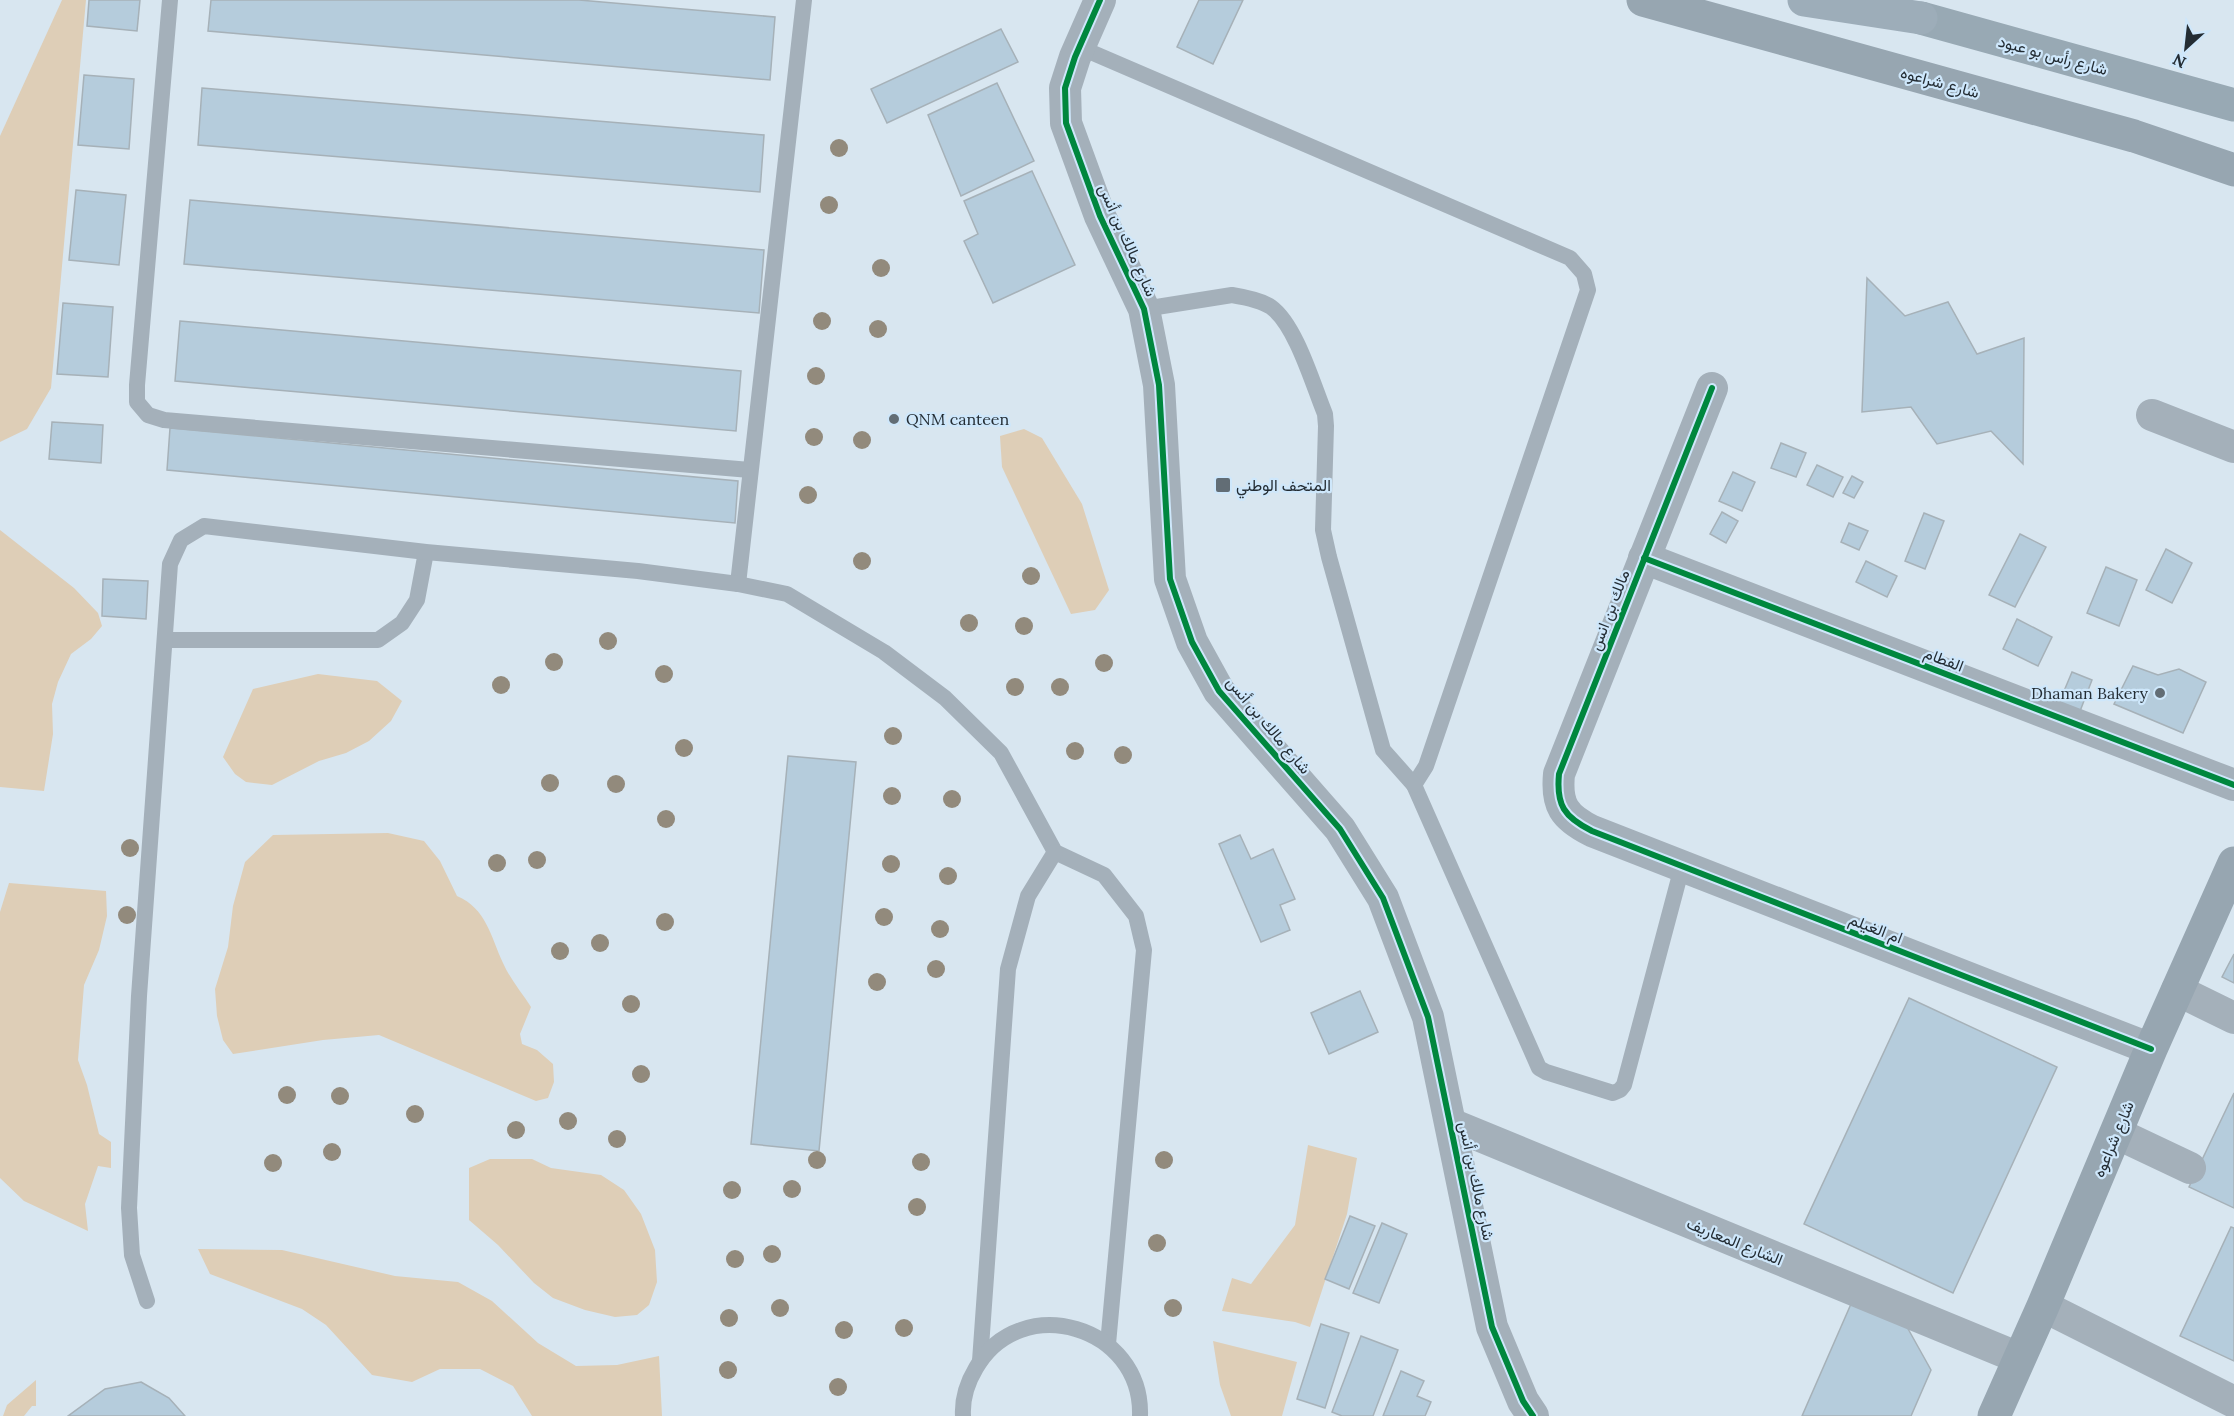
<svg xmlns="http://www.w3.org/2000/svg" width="2234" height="1416" viewBox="0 0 2234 1416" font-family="Lora,Vazirmatn,serif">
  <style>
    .green { fill: #deceb7 }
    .building { fill: #b5ccdc; stroke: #a6b1b8; stroke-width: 1.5 }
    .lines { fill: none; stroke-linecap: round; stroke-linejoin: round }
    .lane { stroke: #a4b0ba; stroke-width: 16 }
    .street { stroke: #a4b0ba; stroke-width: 32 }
    .secondary { stroke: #97a6b1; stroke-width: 33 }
    .primary { stroke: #98a9b4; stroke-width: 33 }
    .highway { stroke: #9dadb9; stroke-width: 33 }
    .cycleway-casing { stroke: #cee7fb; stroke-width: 10 }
    .cycleway { stroke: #00873e; stroke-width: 6 }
    .tree { fill: #928a7c }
    .poi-dot { fill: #626d75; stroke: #cee7fb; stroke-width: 2 }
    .labels { text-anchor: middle; stroke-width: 4.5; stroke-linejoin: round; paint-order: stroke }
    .street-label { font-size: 16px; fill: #232c33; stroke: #cee7fb }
    .poi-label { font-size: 16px; fill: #232c33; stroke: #cee7fb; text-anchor: start }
  </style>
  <rect width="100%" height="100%" fill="#d8e6f0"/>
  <g class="green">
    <polygon points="62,0 86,0 51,388 27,429 0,442 0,136"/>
    <polygon points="1024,429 1042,438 1082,504 1109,590 1095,610 1071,614 1002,467 1000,436"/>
    <polygon points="0,530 74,588 98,613 102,626 91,639 71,654 58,682 52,704 53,734 44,791 0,787"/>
    <polygon points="318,674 377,681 402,701 391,721 369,741 346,753 319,761 272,785 246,782 235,774 223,757 253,689"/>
    <path d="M388,833l36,8 16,20 17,35c29,12 34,41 46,67 7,16 19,30 28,44l-11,27 2,10 15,6 16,14 1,18 -6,16 -12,3 -157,-66 -56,5 -90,14 -10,-14 -6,-24 -2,-27 13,-42 5,-41 12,-44 28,-27z"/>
    <polygon points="9,883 106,891 107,916 99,950 84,985 78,1060 87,1085 99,1134 111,1142 111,1168 98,1166 85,1204 88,1231 24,1201 0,1178 0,912"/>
    <polygon points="1308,1145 1357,1158 1347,1214 1310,1327 1295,1322 1222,1311 1232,1278 1251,1284 1295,1225"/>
    <polygon points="490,1159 532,1159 551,1168 601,1175 624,1190 641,1214 655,1250 657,1282 649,1305 637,1315 615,1317 585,1310 553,1298 534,1283 498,1245 469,1220 469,1168"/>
    <polygon points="198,1249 282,1250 395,1276 458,1282 492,1301 538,1343 576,1366 617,1365 659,1356 662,1416 532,1416 513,1386 480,1369 440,1369 412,1382 372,1375 326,1325 302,1309 210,1274"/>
    <polygon points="1213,1341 1297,1362 1282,1416 1231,1416 1220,1385"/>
    <polygon points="36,1380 36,1406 32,1406 24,1416 3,1416 7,1405"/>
  </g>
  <g class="building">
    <polygon points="89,0 140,0 137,31 87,26"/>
    <polygon points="211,0 579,0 775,17 770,80 208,31"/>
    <polygon points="1199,0 1243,0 1213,64 1177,47"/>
    <polygon points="1001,29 1018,62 887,123 871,89"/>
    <polygon points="84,75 134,79 129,149 78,145"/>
    <polygon points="997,83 1034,161 961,196 928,115"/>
    <polygon points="202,88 764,135 760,192 198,145"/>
    <polygon points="1032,171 1075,265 993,303 964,241 978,234 964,201"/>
    <polygon points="76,190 126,195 119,265 69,260"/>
    <polygon points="190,200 764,250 759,313 184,264"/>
    <polygon points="1867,278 1905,316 1948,302 1977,354 2024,338 2023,464 1991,431 1937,444 1911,407 1862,412"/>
    <polygon points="63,303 113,307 108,377 57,374"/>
    <polygon points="180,321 741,371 736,431 175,381"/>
    <polygon points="52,422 103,425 101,463 49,459"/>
    <polygon points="170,428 738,481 735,523 167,470"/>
    <polygon points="1781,443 1806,453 1796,477 1771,468"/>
    <polygon points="1817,465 1843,477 1833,497 1807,485"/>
    <polygon points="1733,472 1755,482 1742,511 1719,501"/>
    <polygon points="1852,476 1863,482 1854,498 1843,493"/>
    <polygon points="1722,512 1738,521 1726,543 1710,534"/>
    <polygon points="1924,513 1944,521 1925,569 1905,561"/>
    <polygon points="1849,523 1868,531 1859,550 1841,542"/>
    <polygon points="2020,534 2046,547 2015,607 1989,595"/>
    <polygon points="2166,549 2192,563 2172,603 2146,590"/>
    <polygon points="1866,561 1897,576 1887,597 1856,582"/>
    <polygon points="2106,567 2137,580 2119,626 2087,613"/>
    <polygon points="103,579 148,581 146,619 102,616"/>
    <polygon points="2017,619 2052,637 2038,666 2003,649"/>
    <polygon points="2133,666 2158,675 2179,669 2206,682 2183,733 2114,704"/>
    <polygon points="2072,672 2092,680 2077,719 2056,710"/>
    <polygon points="788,756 856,762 819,1151 751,1144"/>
    <polygon points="1240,835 1251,859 1273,849 1295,899 1280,905 1290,930 1261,942 1219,844"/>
    <polygon points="2234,954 2234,983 2222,977"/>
    <polygon points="1360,991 1378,1032 1329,1054 1311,1013"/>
    <polygon points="1909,998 2057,1067 1953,1293 1804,1224"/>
    <polygon points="2234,1093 2234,1208 2189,1187"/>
    <polygon points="1350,1216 1375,1226 1349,1289 1325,1279"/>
    <polygon points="1382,1223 1407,1234 1379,1303 1353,1293"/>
    <polygon points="2231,1227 2234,1228 2234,1361 2180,1336"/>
    <polygon points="1851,1304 1907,1327 1931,1370 1911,1416 1802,1416"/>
    <polygon points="1321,1324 1349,1333 1325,1408 1297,1399"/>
    <polygon points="1361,1336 1398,1350 1373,1416 1342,1416 1332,1412"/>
    <polygon points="1401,1371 1424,1381 1417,1396 1431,1402 1425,1416 1383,1416"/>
    <polygon points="141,1382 169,1398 185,1416 68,1416 105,1389"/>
  </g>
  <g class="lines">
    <g class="lane">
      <polyline points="170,0 137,385 137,402 148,415 164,420 750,470"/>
      <polyline points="1079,47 1570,258 1584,274 1588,290 1426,766 1414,785 1539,1068 1546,1072 1613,1093 1620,1090 1624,1085 1682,867"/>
      <path d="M1144,309l88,-14c12,2 29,5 39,12 25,18 42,78 54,107l1,12 -3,104 6,27 54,193 31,35"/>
      <polyline points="738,584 804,0"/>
      <polyline points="166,640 378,640 402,623 417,600 426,552"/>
      <polyline points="147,1301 132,1255 129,1208 139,996 170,564 181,540 204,526 426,552 638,571 738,584 787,594 884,652 945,698 1001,753 1055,852 1104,875 1136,916 1144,950 1108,1344"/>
      <polyline points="980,1361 1008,969 1028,896 1055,852"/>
      <path d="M963,1416c-1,-17 4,-33 13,-48 45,-78 167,-42 164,48"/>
    </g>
    <g class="street">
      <polyline points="1100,0 1075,57 1065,88 1066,123 1100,216 1144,309 1159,385 1170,579 1192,642 1219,691 1340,829 1383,898 1428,1017 1492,1327 1523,1401 1533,1416"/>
      <path d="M1712,388l-153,386c-3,31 5,43 33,57l559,218"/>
      <polyline points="2152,415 2234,447"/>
      <polyline points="1644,558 2234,785"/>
      <polyline points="2177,990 2234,1018"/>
      <polyline points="1451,1124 2019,1358"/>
      <polyline points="2116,1133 2190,1168"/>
      <polyline points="2043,1306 2234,1402"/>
    </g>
    <g class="secondary">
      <polyline points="1643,0 2134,136 2234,170"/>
      <polyline points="1994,1416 2043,1306 2151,1049 2234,863"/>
    </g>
    <polyline class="primary" points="1921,18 2234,105"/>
    <polyline class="highway" points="1804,0 1921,18"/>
    <g class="cycleway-casing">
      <g id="cycleway">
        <polyline points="1100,0 1075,57 1065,88 1066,123 1100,216 1144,309 1159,385 1170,579 1192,642 1219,691 1340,829 1383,898 1428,1017 1492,1327 1523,1401 1533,1416"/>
        <path d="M1712,388l-153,386c-3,31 5,43 33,57l559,218"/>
        <polyline points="1644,558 2234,785"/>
      </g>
    </g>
    <use href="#cycleway" class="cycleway"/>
  </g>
  <g class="tree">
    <circle cx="839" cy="148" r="9"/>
    <circle cx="829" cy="205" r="9"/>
    <circle cx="881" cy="268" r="9"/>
    <circle cx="822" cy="321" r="9"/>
    <circle cx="878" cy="329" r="9"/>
    <circle cx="816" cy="376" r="9"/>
    <circle cx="814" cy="437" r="9"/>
    <circle cx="862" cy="440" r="9"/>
    <circle cx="808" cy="495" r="9"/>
    <circle cx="862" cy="561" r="9"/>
    <circle cx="1031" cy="576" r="9"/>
    <circle cx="969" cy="623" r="9"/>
    <circle cx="1024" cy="626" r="9"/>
    <circle cx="608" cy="641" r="9"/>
    <circle cx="554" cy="662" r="9"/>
    <circle cx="1104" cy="663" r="9"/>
    <circle cx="664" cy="674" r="9"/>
    <circle cx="501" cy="685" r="9"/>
    <circle cx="1015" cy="687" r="9"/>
    <circle cx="1060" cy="687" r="9"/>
    <circle cx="893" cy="736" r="9"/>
    <circle cx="684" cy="748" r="9"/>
    <circle cx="1075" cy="751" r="9"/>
    <circle cx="1123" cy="755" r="9"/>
    <circle cx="550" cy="783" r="9"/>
    <circle cx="616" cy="784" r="9"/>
    <circle cx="892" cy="796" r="9"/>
    <circle cx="952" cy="799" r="9"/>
    <circle cx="666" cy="819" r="9"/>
    <circle cx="130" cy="848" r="9"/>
    <circle cx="537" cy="860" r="9"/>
    <circle cx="497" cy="863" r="9"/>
    <circle cx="891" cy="864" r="9"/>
    <circle cx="948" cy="876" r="9"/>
    <circle cx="127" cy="915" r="9"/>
    <circle cx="884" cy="917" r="9"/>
    <circle cx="665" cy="922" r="9"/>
    <circle cx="940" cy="929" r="9"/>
    <circle cx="600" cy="943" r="9"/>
    <circle cx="560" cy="951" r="9"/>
    <circle cx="936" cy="969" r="9"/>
    <circle cx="877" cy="982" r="9"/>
    <circle cx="631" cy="1004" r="9"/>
    <circle cx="641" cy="1074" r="9"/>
    <circle cx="287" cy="1095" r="9"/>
    <circle cx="340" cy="1096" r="9"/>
    <circle cx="415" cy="1114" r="9"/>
    <circle cx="568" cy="1121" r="9"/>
    <circle cx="516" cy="1130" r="9"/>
    <circle cx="617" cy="1139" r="9"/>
    <circle cx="332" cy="1152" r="9"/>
    <circle cx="817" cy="1160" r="9"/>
    <circle cx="1164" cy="1160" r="9"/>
    <circle cx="921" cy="1162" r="9"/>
    <circle cx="273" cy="1163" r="9"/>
    <circle cx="792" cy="1189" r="9"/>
    <circle cx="732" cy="1190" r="9"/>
    <circle cx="917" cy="1207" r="9"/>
    <circle cx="1157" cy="1243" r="9"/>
    <circle cx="772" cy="1254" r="9"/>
    <circle cx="735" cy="1259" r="9"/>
    <circle cx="780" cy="1308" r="9"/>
    <circle cx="1173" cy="1308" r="9"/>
    <circle cx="729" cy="1318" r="9"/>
    <circle cx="904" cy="1328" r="9"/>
    <circle cx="844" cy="1330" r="9"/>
    <circle cx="728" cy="1370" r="9"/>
    <circle cx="838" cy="1387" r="9"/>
  </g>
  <g class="poi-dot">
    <circle cx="894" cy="419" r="6"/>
    <rect x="1215" y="477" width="16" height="16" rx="3"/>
    <circle cx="2160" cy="693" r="6"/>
  </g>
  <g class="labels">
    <g class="street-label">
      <text transform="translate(2053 55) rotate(15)" y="6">شارع رأس بو عبود</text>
      <text transform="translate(1940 82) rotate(15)" y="6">شارع شراعوه</text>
      <text transform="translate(1128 240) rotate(66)" y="6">شارع مالك بن أنس</text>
      <text transform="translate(1609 610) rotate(-69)" y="6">مالك بن انس</text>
      <text transform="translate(1944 659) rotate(21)" y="6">الفطام</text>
      <text transform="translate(1269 725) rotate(50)" y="6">شارع مالك بن أنس</text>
      <text transform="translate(1876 928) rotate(21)" y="6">ام الغيلم</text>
      <text transform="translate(2113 1139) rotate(-67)" y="6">شارع شراعوه</text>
      <text transform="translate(1477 1181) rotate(78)" y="6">شارع مالك بن أنس</text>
      <text transform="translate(1735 1241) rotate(22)" y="6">الشارع المعاريف</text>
    </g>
    <g class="poi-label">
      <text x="906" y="425">QNM canteen</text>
      <text x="1236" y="491">المتحف الوطني</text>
      <text x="2148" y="699" text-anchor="end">Dhaman Bakery</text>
    </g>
  </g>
  <g transform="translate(2186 48) rotate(207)" stroke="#cee7fb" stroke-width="4.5" paint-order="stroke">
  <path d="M0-4.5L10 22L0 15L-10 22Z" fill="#232c33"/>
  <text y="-9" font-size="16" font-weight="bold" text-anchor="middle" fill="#232c33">N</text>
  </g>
</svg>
